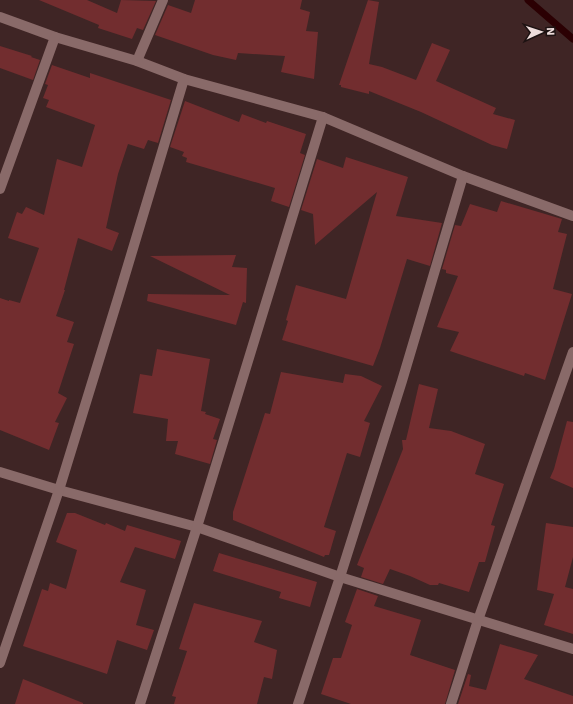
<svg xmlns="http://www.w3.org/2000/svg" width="573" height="704" viewBox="0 0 573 704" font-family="'Work Sans',sans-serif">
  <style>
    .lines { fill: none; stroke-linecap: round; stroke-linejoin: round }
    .stream { stroke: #2b0003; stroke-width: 7 }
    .building { fill: #722d2f }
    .street { stroke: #896a69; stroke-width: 10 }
  </style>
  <rect width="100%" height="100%" fill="#3f2525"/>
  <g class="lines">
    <polyline class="stream" points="528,0 573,39"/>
  </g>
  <g class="building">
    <polygon points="39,0 87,0 117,13 121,0 156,1 143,30 137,28 132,39 98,28 99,25"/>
    <polygon points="195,0 302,0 300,9 310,12 306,31 318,32 314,79 281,72 285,56 238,53 236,60 213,55 155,35 168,5 191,13"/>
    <polygon points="368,0 379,2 369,64 382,67 416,80 432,43 450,50 436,81 496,108 493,114 515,120 507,149 492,145 421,112 369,91 369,94 341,87 341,85 339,85"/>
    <polygon points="0,46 32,56 31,57 40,60 33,80 0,68"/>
    <polygon points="52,65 90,78 90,73 171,100 158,143 148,140 144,149 128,144 118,174 106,228 119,233 112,251 78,238 64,290 65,290 56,316 74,322 67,342 74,344 58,393 67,398 55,422 59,423 49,450 0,430 0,298 9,301 9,300 20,303 39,248 8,238 17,212 22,214 26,207 44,215 57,159 82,167 95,125 46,107 49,100 43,98 48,85 45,84"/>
    <polygon points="185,101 239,122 242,114 266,123 267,121 306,134 300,153 305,155 289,207 271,201 275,188 186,162 187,158 182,156 184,152 170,147"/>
    <polygon points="346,157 408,177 396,216 442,223 430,266 407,259 380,348 373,366 282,340 288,321 286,320 296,285 346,299 377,192 315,245 313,214 301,210 317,159 343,168"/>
    <polygon points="501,201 562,219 558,232 567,234 553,289 572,294 545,380 525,373 524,376 450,351 459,332 437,327 458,276 446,273 446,270 442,269 455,225 461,226 470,204 497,212"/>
    <polygon points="236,255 232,267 247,268 246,303 243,302 236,325 147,301 148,294 230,295 150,256"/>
    <polygon points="157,349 210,359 201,411 206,412 205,414 220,419 213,439 217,440 210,464 175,454 178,441 166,441 168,419 133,413 140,374 152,376"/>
    <polygon points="281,372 343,383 345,374 361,376 382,386 364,421 370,423 360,457 347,453 324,527 336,531 329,555 325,555 324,557 233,520 233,512 265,413 270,414"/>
    <polygon points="419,384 438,389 429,428 451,431 485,444 475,474 504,484 491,525 495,526 485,562 479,562 469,592 439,583 438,585 430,585 410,576 390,569 383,584 361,577 364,568 357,565 403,449 402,440 406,440"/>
    <polygon points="567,421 573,422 573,488 550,478 554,469"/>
    <polygon points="67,513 75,513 105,525 106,523 125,531 127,525 181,541 175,559 135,547 120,582 146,590 136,625 154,630 147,650 117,640 107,674 23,646 42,589 48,591 50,583 66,589 77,550 56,542"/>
    <polygon points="546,523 573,527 573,557 565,587 573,589 573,634 544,625 554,594 537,590"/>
    <polygon points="219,553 317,582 310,607 279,598 281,592 213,571"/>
    <polygon points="357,589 378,596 374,606 421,620 410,655 455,670 445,704 351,704 321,694 333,658 341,658 352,625 345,622"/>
    <polygon points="194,603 262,621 254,642 277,650 272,679 264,677 257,704 174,704 176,697 172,696 187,651 179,649"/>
    <polygon points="500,644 538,655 524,679 573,696 573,704 458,704 468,674 471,675 469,686 486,690"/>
    <polygon points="23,679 83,703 83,704 15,704"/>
  </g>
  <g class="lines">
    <g class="street">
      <polyline points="0,17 55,37 137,61 184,79 323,117 463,176 573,216"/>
      <polyline points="137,61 163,0"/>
      <polyline points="0,189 55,37"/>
      <polyline points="0,472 59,490 197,527 340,577 573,649"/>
      <polyline points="0,663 59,490 119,295 184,79"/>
      <polyline points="140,704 197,527 323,117"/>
      <polyline points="298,704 340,577 402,381 463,176"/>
      <polyline points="451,704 478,620 573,352"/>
    </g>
  </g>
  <g transform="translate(541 32) rotate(87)" stroke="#1d1212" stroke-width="3" paint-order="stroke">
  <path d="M0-3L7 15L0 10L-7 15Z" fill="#eddcdb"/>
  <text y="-6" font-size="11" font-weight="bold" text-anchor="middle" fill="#eddcdb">N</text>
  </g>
</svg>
